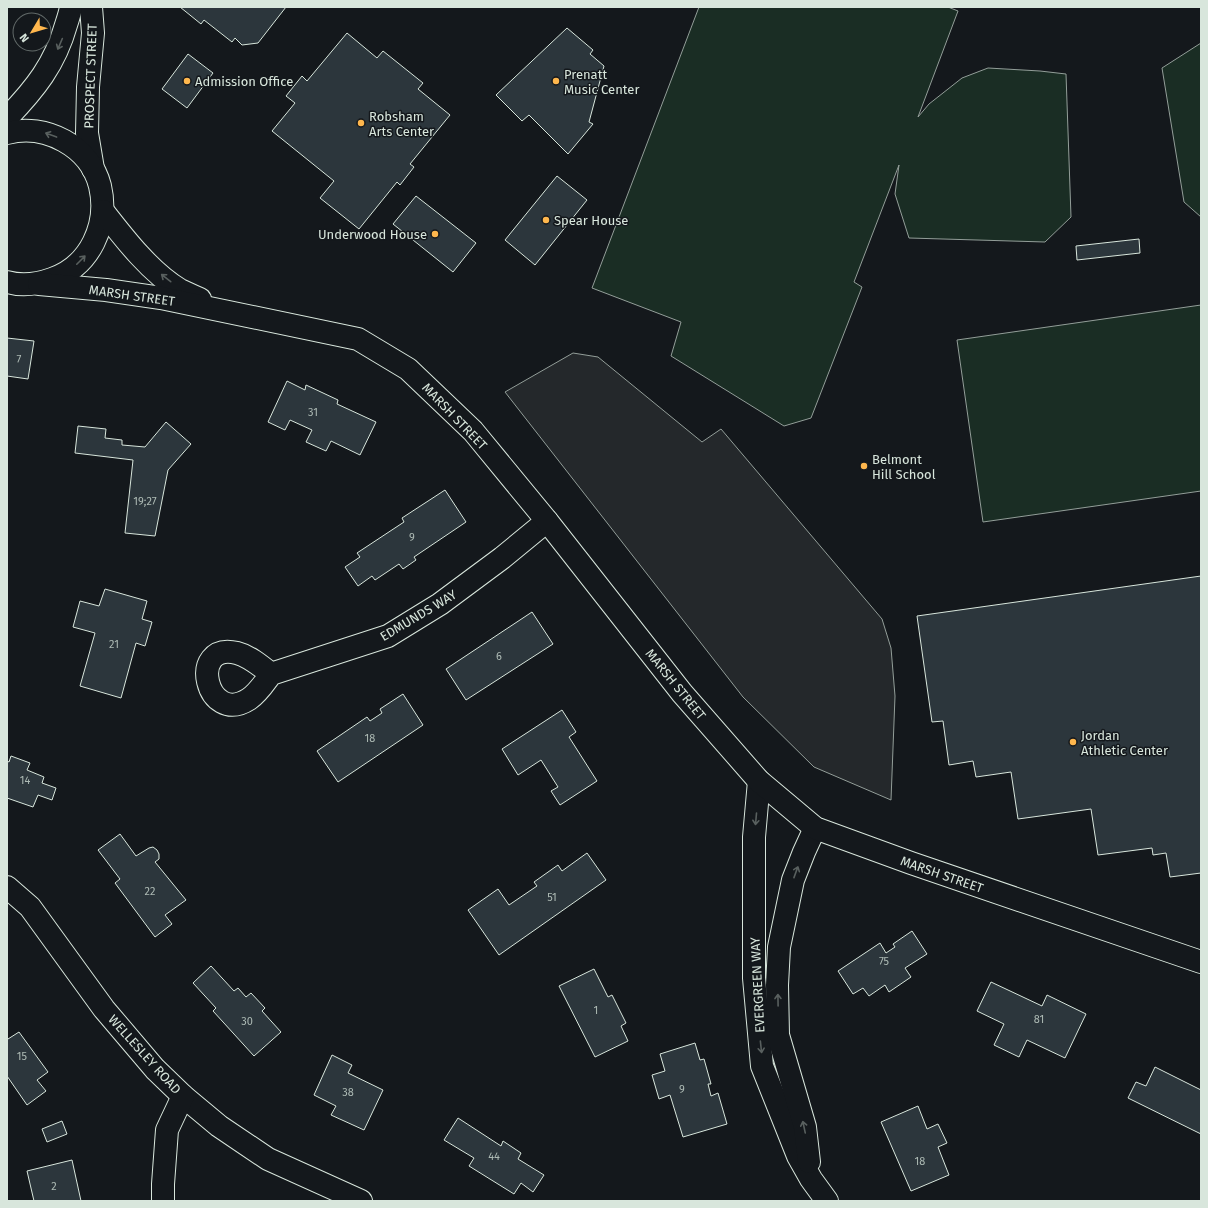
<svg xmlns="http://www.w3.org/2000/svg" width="1208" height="1208" viewBox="0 0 1208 1208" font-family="'Fira Sans',sans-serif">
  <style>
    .green { fill: #1a2d24; stroke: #939e99 }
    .parking { fill: #24282b; stroke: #939e99 }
    .building { fill: #2c363c; stroke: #d8e6dc }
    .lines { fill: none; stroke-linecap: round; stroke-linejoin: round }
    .street-casing { stroke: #d8e6dc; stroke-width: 24 }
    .secondary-casing { stroke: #d8e6dc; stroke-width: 24 }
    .street { stroke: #14181c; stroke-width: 22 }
    .secondary { stroke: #14181c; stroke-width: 22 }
    .oneway { stroke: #59605f }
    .poi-dot { fill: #ffb74d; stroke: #14181c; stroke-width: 1.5 }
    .labels { text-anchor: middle; stroke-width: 3; stroke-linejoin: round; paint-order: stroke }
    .number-label { font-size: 11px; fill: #adbab4 }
    .poi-label { font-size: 13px; fill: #d8e6dc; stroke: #14181c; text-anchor: start }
    .street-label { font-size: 13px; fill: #d8e6dc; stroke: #14181c }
  </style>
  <rect width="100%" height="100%" fill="#14181c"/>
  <g class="green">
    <polygon points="699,7 948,7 958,11 918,117 929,104 962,78 988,68 1040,71 1066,74 1071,217 1045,242 909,238 895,194 899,165 854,282 862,287 811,418 784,426 671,356 681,322 592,288"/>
    <polygon points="1201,43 1201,217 1184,202 1162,68"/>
    <polygon points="1201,305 1201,491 983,522 957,340"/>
  </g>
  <polygon class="parking" points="573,353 598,357 702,442 721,429 882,619 891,648 895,696 891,800 814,767 743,697 505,392"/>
  <g class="building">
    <polygon points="180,7 286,7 258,43 242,45 235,38 232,42 204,20 201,24"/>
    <polygon points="567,28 593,50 590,54 604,66 589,122 593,124 568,154 529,115 522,121 496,95"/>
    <polygon points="347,33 377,58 383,51 423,83 418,89 450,115 410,164 414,167 400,185 397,182 359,229 320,198 334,181 272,131 295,103 286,96 302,76 307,81"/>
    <polygon points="188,54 213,73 187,108 162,89"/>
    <polygon points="557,176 587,200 535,265 505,240"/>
    <polygon points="416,196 476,243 453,272 393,224"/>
    <polygon points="1139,239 1140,253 1077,260 1076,246"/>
    <polygon points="7,338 34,341 28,379 7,376"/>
    <polygon points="287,381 305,390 306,385 338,400 337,404 376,422 360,455 331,441 326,451 306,442 312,430 290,420 285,430 268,422"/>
    <polygon points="166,422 191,444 168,470 155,536 125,533 133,460 75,453 78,426 106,429 105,438 122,440 122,445 145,447"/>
    <polygon points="445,490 466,522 414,557 416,560 403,569 399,564 375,580 372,576 358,586 345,567 360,557 357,553 404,522 402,518"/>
    <polygon points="1201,576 1201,873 1170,877 1166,853 1153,855 1152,848 1098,855 1091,809 1018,819 1011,772 976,777 973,761 949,765 943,721 932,722 917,616"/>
    <polygon points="105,589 147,601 142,619 152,622 145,646 136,643 121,698 80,686 95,633 73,627 80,601 99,606"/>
    <polygon points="532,612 553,644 466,700 446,669"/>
    <polygon points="403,694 423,725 338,782 317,751 367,717 370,721 382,713 380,709"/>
    <polygon points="562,710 576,732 569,737 597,781 560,805 551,791 558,787 541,760 518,775 502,749"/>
    <polygon points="11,756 30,763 27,770 44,777 42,783 56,788 52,800 38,795 33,807 7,798 7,761 9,762"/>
    <polygon points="120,834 136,856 149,848 153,847 157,850 159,854 159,859 155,862 186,900 165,915 172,924 155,937 115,883 120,879 98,850"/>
    <polygon points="587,853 606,880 499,955 468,910 498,889 509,905 537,886 534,882 558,865 562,871"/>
    <polygon points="912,931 927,954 905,968 911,977 889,992 885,985 869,996 863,988 853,994 838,971 880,943 886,953 895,947 893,944"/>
    <polygon points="211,966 234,991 238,988 246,997 251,993 265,1008 262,1011 281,1032 254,1056 213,1011 216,1008 193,983"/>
    <polygon points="594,969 608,997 612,995 626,1023 621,1026 628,1041 595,1057 559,986"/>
    <polygon points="991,982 1042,1006 1047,995 1086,1014 1065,1058 1027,1040 1019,1057 994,1045 1004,1024 977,1011"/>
    <polygon points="19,1032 48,1072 37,1080 46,1091 27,1105 7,1076 7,1037 8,1039"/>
    <polygon points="695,1043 700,1060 704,1059 711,1084 708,1084 711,1096 718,1093 727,1124 683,1137 670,1095 659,1099 652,1075 665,1071 660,1054"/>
    <polygon points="332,1055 352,1065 348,1073 383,1090 364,1130 331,1115 336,1106 314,1095"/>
    <polygon points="1155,1067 1201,1090 1201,1134 1128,1098 1136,1082 1146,1086"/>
    <polygon points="918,1106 927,1129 938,1124 947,1143 938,1147 949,1175 911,1191 881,1122"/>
    <polygon points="458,1118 501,1146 503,1141 521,1153 518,1159 544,1175 533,1192 521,1183 514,1194 469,1166 474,1158 444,1140"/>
    <polygon points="62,1121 67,1134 47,1142 42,1129"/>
    <polygon points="72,1160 81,1201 34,1201 27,1171"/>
  </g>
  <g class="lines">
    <g class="street-casing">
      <g id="street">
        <path d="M271,674c-6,8 -13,19 -22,25 -43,28 -62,-58 -12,-46 12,3 24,13 34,21l117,-38 52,-32 62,-46 45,-37"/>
        <polyline points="759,781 754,837 754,978 762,1066 798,1156 811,1179 827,1201"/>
        <polyline points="7,887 30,907 104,1009 155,1069 183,1096 219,1126 268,1159 361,1201"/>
        <polyline points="809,1162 805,1127 778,1035 777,985 779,947 793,880 804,852 815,828"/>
        <polyline points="163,1201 163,1184 167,1130 183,1096"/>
      </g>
    </g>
    <g class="secondary-casing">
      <g id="secondary">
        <polyline points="91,7 93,33 88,87 87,133 93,169"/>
        <path d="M7,118c28,-29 48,-54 59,-93 2,-6 4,-12 5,-18"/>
        <path d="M7,133c38,-10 83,13 93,53 9,39 -10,80 -48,93 -14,5 -31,7 -45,3"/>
        <path d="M103,211c21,27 47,61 77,79 6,3 13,6 20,9"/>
        <polyline points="39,284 106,290 161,298 358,339 408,369 473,431 547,521 682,693 759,781 815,828 911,863 1201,962"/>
      </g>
    </g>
    <use href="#street" class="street"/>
    <use href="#secondary" class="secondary"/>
  </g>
  <defs><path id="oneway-shaft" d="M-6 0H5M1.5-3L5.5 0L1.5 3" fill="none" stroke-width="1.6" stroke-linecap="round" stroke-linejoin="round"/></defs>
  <g class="oneway">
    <use href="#oneway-shaft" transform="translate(60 44) rotate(113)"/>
    <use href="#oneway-shaft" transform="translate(51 135) rotate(-160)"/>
    <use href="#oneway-shaft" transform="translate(81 260) rotate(-45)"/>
    <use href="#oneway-shaft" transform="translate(166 278) rotate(-142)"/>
    <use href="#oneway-shaft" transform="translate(756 819) rotate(95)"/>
    <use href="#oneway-shaft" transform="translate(796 872) rotate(-70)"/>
    <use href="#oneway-shaft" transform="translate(778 1000) rotate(-91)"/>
    <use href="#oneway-shaft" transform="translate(761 1047) rotate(84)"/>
    <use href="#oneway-shaft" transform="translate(804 1127) rotate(-102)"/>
  </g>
  <g class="poi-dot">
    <circle cx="187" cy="81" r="4"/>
    <circle cx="556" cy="81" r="4"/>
    <circle cx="361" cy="123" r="4"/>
    <circle cx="546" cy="220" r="4"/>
    <circle cx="435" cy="234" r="4"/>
    <circle cx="864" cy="466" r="4"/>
    <circle cx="1073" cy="742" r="4"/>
  </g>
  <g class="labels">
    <g class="number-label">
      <text x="19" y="363">7</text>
      <text x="313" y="416">31</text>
      <text x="145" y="505">19;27</text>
      <text x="412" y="541">9</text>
      <text x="114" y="648">21</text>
      <text x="499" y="660">6</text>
      <text x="370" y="742">18</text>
      <text x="25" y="784">14</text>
      <text x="150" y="895">22</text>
      <text x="552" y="901">51</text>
      <text x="884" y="965">75</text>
      <text x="596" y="1014">1</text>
      <text x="1039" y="1023">81</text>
      <text x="247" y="1025">30</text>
      <text x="22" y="1060">15</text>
      <text x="682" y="1093">9</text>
      <text x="348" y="1096">38</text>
      <text x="494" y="1160">44</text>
      <text x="920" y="1165">18</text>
      <text x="54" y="1190">2</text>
    </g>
    <g class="poi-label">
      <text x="564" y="79">Prenatt<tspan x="564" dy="15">Music Center</tspan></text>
      <text x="195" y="86">Admission Office</text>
      <text x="369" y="121">Robsham<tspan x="369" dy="15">Arts Center</tspan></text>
      <text x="554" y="225">Spear House</text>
      <text x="427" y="239" text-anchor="end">Underwood House</text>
      <text x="872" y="464">Belmont<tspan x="872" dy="15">Hill School</tspan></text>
      <text x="1081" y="740">Jordan<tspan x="1081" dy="15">Athletic Center</tspan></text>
    </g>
    <g class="street-label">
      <text transform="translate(90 76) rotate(-88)" y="5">PROSPECT STREET</text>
      <text transform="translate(132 295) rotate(8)" y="5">MARSH STREET</text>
      <text transform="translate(455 416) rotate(46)" y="5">MARSH STREET</text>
      <text transform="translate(418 615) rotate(-31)" y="5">EDMUNDS WAY</text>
      <text transform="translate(676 684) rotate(51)" y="5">MARSH STREET</text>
      <text transform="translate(942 874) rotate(19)" y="5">MARSH STREET</text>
      <text transform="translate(757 985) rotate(-93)" y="5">EVERGREEN WAY</text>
      <text transform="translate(145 1054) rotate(48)" y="5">WELLESLEY ROAD</text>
    </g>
  </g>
  <rect width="1208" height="1208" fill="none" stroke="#d8e6dc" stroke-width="16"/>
  <g transform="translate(32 32) rotate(232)"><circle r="19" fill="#14181c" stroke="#626a69"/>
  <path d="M0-3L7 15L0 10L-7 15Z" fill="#ffb74d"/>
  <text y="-6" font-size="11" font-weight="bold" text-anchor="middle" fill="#d8e6dc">N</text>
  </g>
</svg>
